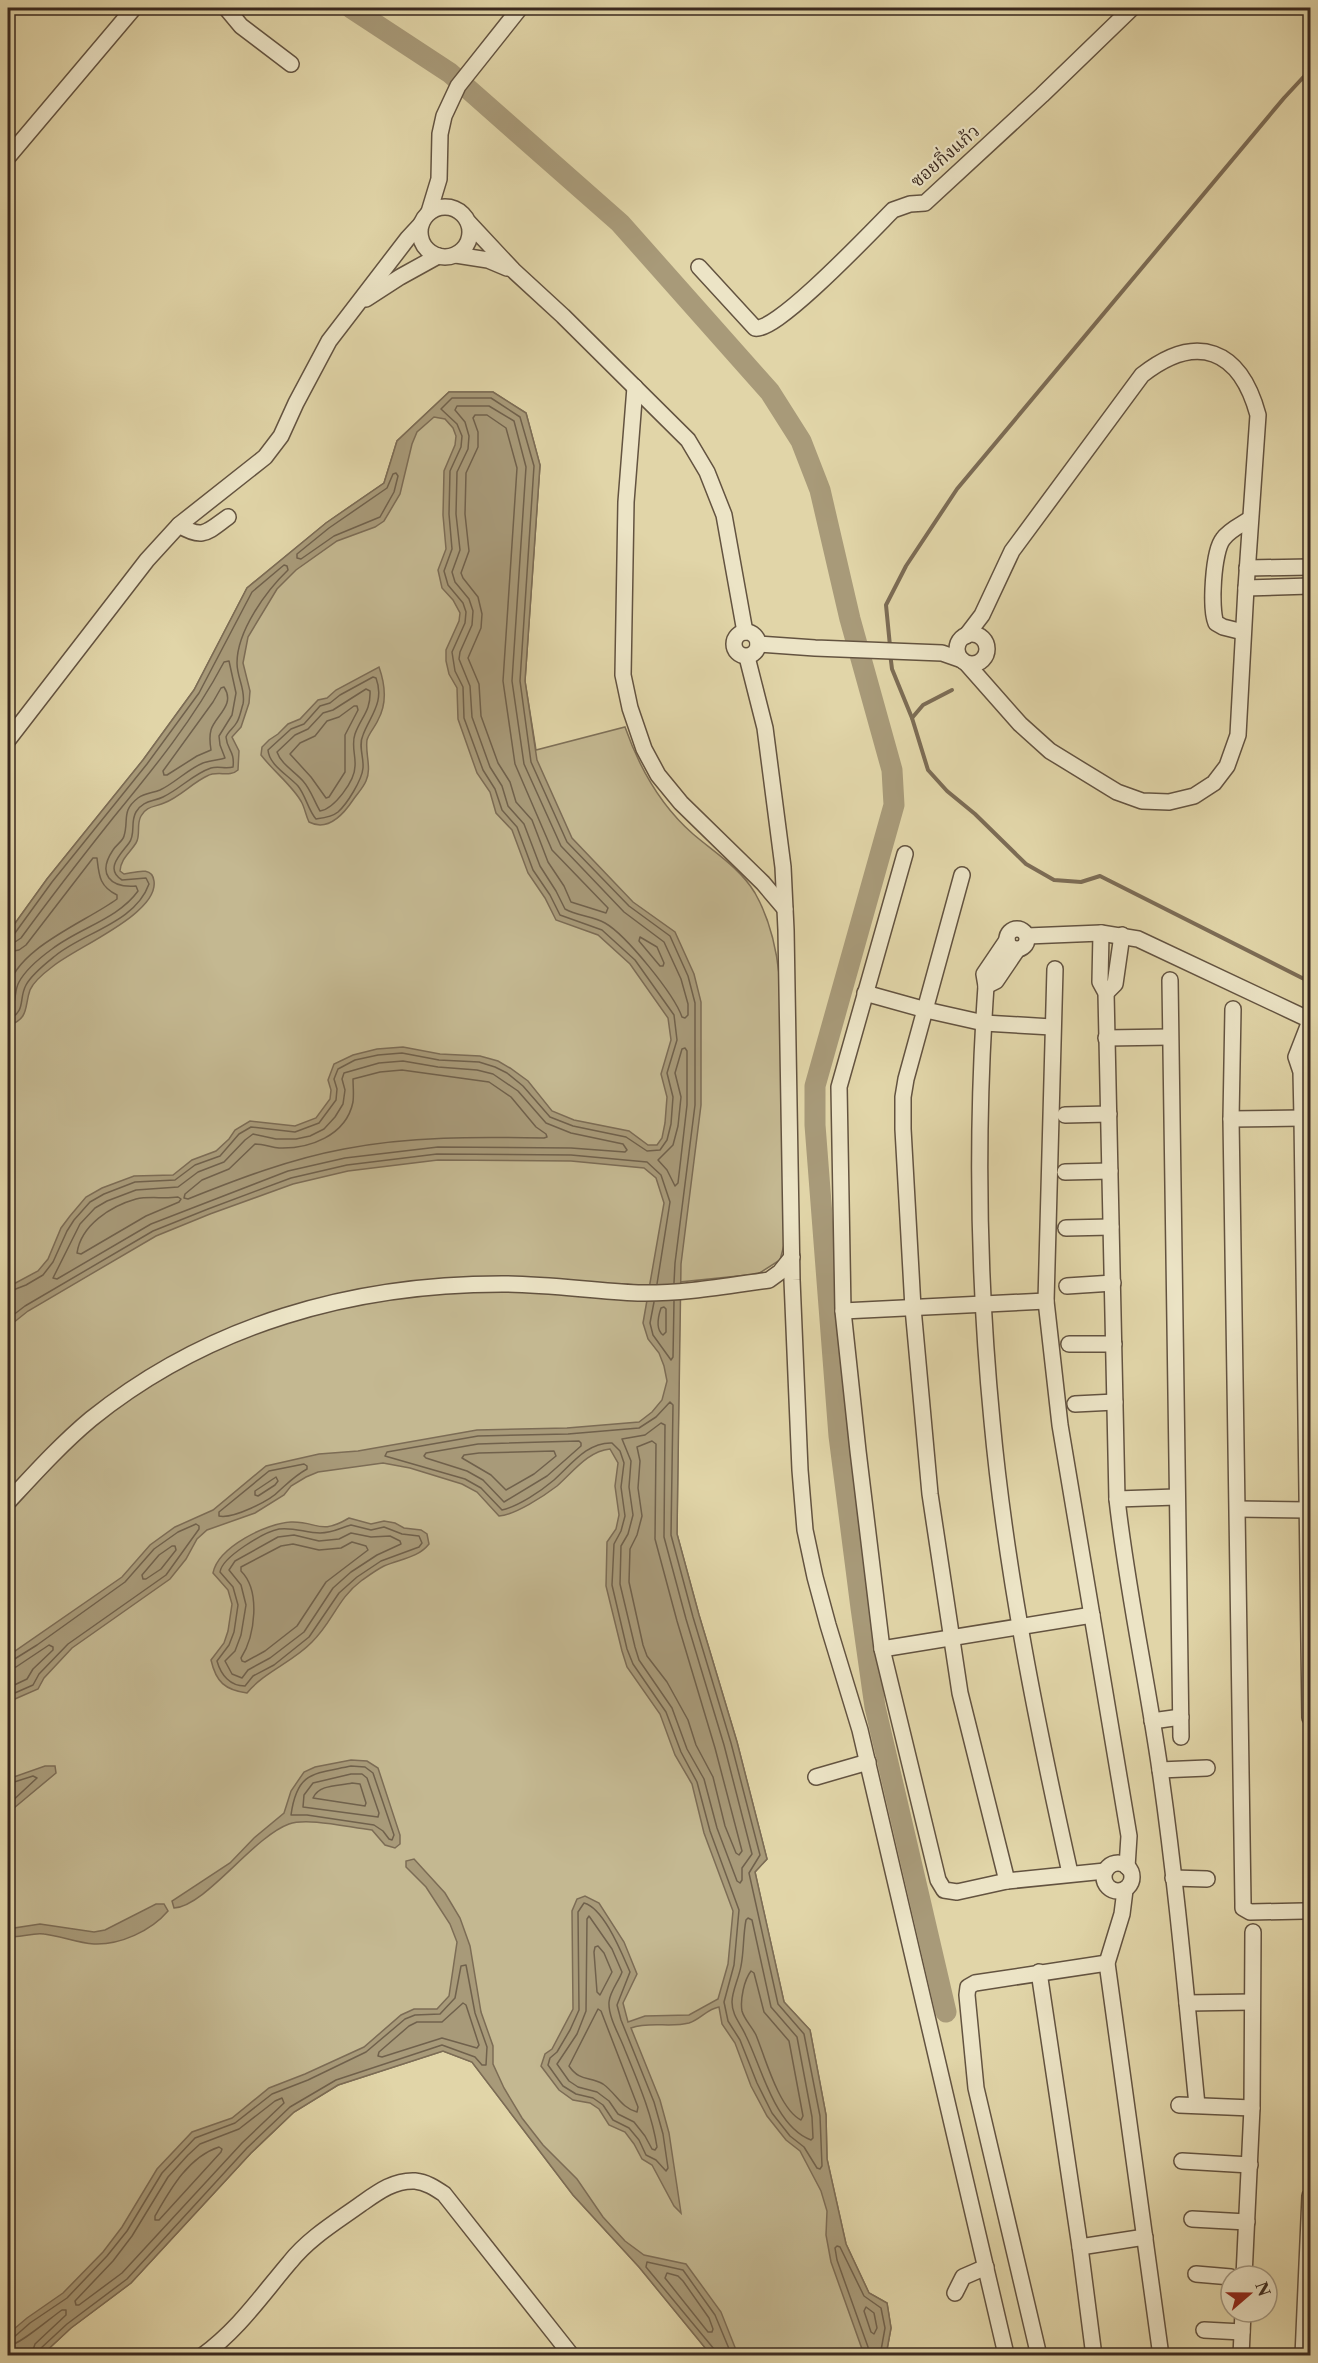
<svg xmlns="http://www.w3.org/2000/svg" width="1318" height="2363" viewBox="0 0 1318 2363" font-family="'Libre Caslon Text','Noto Serif Thai',serif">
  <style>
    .green { fill: #c4b891; stroke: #7e7058; stroke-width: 1.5 }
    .water { fill: #a89a79; stroke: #7c6c55; stroke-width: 1.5 }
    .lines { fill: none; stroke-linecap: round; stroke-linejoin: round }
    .shore { stroke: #70614c; stroke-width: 1.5 }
    .stream { stroke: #7c6c55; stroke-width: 4 }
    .river { stroke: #a89a79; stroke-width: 21 }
    .minor-casing { stroke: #635340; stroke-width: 18 }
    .minor { stroke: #ece4c6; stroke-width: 15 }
    .labels { text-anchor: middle; stroke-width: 4.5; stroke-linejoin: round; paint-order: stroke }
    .street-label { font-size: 18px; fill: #39281e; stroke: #ece4c6 }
  </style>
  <rect width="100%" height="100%" fill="#e1d5a8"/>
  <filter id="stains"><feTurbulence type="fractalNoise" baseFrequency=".00333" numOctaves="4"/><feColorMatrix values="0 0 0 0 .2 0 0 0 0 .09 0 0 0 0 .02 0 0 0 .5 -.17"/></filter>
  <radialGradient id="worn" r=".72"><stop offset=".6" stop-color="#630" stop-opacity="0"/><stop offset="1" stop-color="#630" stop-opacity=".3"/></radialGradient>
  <path class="green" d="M449,392h44l33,21 14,52 -15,216 11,69 89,-23c14,40 36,79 68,107 21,18 47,34 62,59 33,58 26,132 26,197 1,51 2,103 3,155l-4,15 -22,14 -78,8 -3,252 22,81 38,127 30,117 -12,13 29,130 26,28 16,85 1,44 19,85 23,49 18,10 4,25 -5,27h-175l-72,-88 -66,-72 -101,-133 -29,-11 -105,34 -44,27 -43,41 -120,130 -60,45 -29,27h-34v-1422l39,-54 96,-119 51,-70 53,-102 79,-65 58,-40 13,-42z"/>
  <g class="water">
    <path d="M449,392h44l33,21 14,52 -15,216 12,79 35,78 61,64 42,30 19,42 7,28v103l-20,159 -4,270 22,81 38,127 30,117 -12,13 29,130 26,28 16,85 1,44 19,85 23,49 18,10 4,25 -5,27h-24v-6l-31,-87 -5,-27 1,-24 -6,-20 -21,-40 -14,-11 -19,-24 -16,-30 -16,-43 -13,-19 -3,-17c-12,2 -18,12 -30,16 -19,5 -39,-2 -58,5l29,72 9,33 12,80 -7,-7 -22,-41 -10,-6 -8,-15 -9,-12 -16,-7 -10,-16 -9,-6 -17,-3 -14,-10 -18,-24 4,-12 7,-5 21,-40 -1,-98 5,-12 8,-3 14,7 25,39 13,32 -14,29 5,19 17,-6 44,-1 29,-16 10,-35 5,-53 -29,-78 -12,-49 -17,-29 -15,-41 -33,-47 -5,-16 -16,-65 1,-44 9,-13 3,-14 -4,-29 3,-23 -8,-14c-22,2 -37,23 -53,37 -13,10 -42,29 -58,30l-22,-24 -15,-8 -52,-16 -27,-5 -65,9 -12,5 -15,9 -7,9 -29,18 -48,17 -10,9 -11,20 -16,20 -98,69 -28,30 -6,11 -30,13v-46l114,-79 28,-32 25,-18 38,-17 53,-44 53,-12 39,-3 119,-21 90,-2 72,-6 13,-10 10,-12 5,-19 -3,-15 -5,-13 -11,-14 -5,-16 21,-120 -8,-25 -12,-10 -73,-7 -133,-1 -90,11 -55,13 -83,30 -54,22 -128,75 -20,16v-40l30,-16 10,-12 13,-31 9,-12 16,-19 16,-9 32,-12 39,-1 19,-15 24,-9 13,-12 6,-9 15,-9 45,5 21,-8 14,-19 1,-9 -3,-10 6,-16 19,-9 24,-6 26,-2 37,7 40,2 18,5 12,7 18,13 24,30 22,9 55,11 19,14h9l5,-7 3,-15 2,-26 -6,-23 10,-34 -3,-22 -38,-54 -32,-29 -42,-15 -11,-22 -17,-25 -16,-43 -16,-17 -6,-21 -13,-19 -19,-54 -1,-31 -8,-14 -3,-13v-11l13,-29 1,-8 -7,-13 -11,-12 -4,-18 8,-21 -3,-34 1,-44 11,-26 1,-9 -3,-8 -8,-9 -11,-2 -17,15 -5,12 -12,50 -16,27 -9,6 -38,14 -41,29 -19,19 -29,48 -5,26 7,28 -1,12 -8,24 -9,10 7,14 -1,19c-9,8 -20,0 -31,6 -15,7 -27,21 -43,27 -9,4 -18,3 -23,13 -5,9 0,19 -5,27 -6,10 -15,15 -16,28l4,3c10,-1 28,-9 30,7 5,33 -80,67 -102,86 -8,6 -18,14 -22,23 -6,17 0,28 -22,36v-93l39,-54 96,-119 51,-70 53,-102 79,-65 58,-40 13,-42z"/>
    <path d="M379,667c6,17 8,37 -1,53 -3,7 -9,13 -11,20 -2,14 5,28 -1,41 -3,7 -9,13 -13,19 -10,15 -25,32 -44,22 -3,-6 -4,-13 -7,-19 -8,-16 -29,-32 -41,-48l1,-8 7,-7 9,-6 10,-10 12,-5 18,-19 9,-2 9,-8z"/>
    <path d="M349,1518l22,6 13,-3 11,2 9,5 17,2 6,4 2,10c-11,14 -29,15 -45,22 -8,4 -16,10 -23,15 -23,17 -29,42 -49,61 -19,20 -48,30 -65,51 -22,-3 -31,-11 -36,-33l13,-17 4,-12 4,-27 -4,-14 -15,-17c5,-26 54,-50 78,-51 27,-1 28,14 58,-4z"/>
    <path d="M351,1760l16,1 11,7 22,67v9l-5,4 -10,-3 -13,-15c-21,-2 -64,-13 -83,-6 -36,13 -83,82 -115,84l-2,-7 58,-38 24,-25 30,-25 7,-22 13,-19 11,-5z"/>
    <polygon points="45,1766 55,1766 56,1773 8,1813 8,1779"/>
    <polygon points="414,1859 445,1893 460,1918 470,1946 481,2012 493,2046 493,2064 504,2088 522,2118 543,2145 577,2179 603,2217 625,2241 644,2255 686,2264 721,2312 738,2355 711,2355 639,2267 573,2195 472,2062 443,2051 338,2085 294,2112 251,2153 131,2283 71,2328 42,2355 8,2355 8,2334 27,2318 63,2293 103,2252 122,2227 157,2169 192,2132 232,2118 269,2088 305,2074 364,2047 401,2015 414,2009 437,2009 449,1996 457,1942 450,1924 426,1887 406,1867 406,1861"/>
    <path d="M156,1904h8l4,7c-17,20 -48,34 -74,33 -17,-1 -33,-8 -50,-10 -12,-2 -25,5 -36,2v-7l32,-5 54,8 11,-2z"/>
  </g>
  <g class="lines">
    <g class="shore">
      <path d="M457,406h32l25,15 12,46 -14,214 12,83 37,82 63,66 40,30 17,37 7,25v11l-3,3 -3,-1c-8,-23 -56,-82 -77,-94 -12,-7 -28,-7 -40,-14l-9,-18 -16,-25 -16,-42 -16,-18 -6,-20 -12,-19 -18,-50 -2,-31 -11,-27 1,-7 12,-27 1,-14 -4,-12 -14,-17 -3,-10 8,-22 -4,-36 1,-42 11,-23 1,-13 -4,-14 -10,-12z"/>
      <polygon points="475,415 487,415 506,428 517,468 503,681 515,764 552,850 608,908 606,913 571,902 564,886 548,862 532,820 516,802 510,782 498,763 481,716 479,684 468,658 481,628 482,614 478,597 463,578 461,573 469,551 465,514 466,473 478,447 478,432 473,418"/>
      <polygon points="393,474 396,473 398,476 394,492 380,517 334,536 301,559 297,558 297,554 329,528 387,488"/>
      <path d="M373,677l3,1c9,24 -6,38 -13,57 -5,11 1,22 0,33 -1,12 -16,36 -25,44 -6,5 -15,6 -22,7 -8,-9 -10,-23 -18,-33 -10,-11 -29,-21 -30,-36l23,-21 13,-5 16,-18 10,-3 10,-8z"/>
      <path d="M224,687c12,18 -9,29 -13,43 -2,7 -1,14 0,20l-14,6 -30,19h-3l-1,-4 50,-69 8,-14z"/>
      <path d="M366,689l4,2c1,20 -9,26 -15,43 -4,11 1,22 0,32 0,15 -21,43 -35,45 -6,-10 -9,-21 -17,-30 -9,-10 -22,-17 -26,-29l18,-17 13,-6 15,-16 10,-3z"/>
      <polygon points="354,706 357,706 358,710 345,735 345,772 329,797 326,798 311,777 290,754 300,743 315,736 327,721 339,717"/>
      <path d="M8,936l7,-3 37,-51 95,-118 52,-71 53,-101 32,-27 3,1 1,4c-22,21 -51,61 -51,93 0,15 9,27 6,41 -2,6 -3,13 -6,18 -3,6 -9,9 -11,15 1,13 9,14 7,30 -7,2 -15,-1 -22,1 -18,6 -31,21 -48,29 -10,5 -20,3 -27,15 -6,10 0,22 -7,31 -8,11 -25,26 -7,37l24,-2 3,6c-14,39 -65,48 -94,72 -10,8 -23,18 -29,29 -8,15 1,25 -18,35"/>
      <polygon points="640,937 657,947 664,963 663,966 660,966 639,941"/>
      <path d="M8,943l7,-1 6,-4c30,-41 61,-81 92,-120 41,-50 81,-99 111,-156l5,-1 7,32 -4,22 -13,21 1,9 5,13c-6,2 -14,2 -22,5 -15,6 -28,20 -43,27 -7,3 -15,3 -22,8 -17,13 -9,22 -14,38 -1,5 -8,9 -11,14 -16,24 -3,38 23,36l2,5c-20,28 -59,37 -86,58 -11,8 -26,20 -33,33 -6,11 -1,21 -11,29"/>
      <path d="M8,952l11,-2 7,-5 67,-87h4c2,17 2,28 20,37v4c-31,23 -101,49 -109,90"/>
      <polygon points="685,1048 687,1051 687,1105 678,1183 675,1186 667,1170 658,1160 673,1145 678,1126 681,1097 675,1073 682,1049"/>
      <polygon points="403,1061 438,1067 477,1070 493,1074 518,1091 546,1123 571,1133 623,1144 627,1150 625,1152 571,1148 438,1147 345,1158 288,1171 151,1224 57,1279 53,1278 80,1224 95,1208 107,1201 136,1190 178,1187 198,1172 224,1162 245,1140 253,1134 276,1139 296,1139 310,1136 324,1129 335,1117 343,1104 345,1090 342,1079 344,1073 379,1063"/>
      <path d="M402,1070l87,12 22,15 25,30 10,7 1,3 -3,1c-67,-1 -134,-2 -200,11 -54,10 -106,30 -156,50l-4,-1 1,-4 17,-14 27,-11 26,-25c8,0 16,3 24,4 30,1 67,-12 74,-46 1,-8 0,-16 0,-23l27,-7z"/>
      <path d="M178,1197l3,2 -2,3 -33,14 -65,38 -4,-1c4,-28 34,-47 59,-54 13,-3 28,0 42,-2z"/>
      <polyline points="8,1292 26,1285 43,1275 53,1262 67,1231 74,1220 90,1202 104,1194 135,1182 175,1180 195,1165 220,1156 239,1134 251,1127 295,1132 319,1123 336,1100 337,1089 334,1079 338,1069 355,1060 378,1055 402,1053 439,1060 479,1062 495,1067 507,1073 523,1086 550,1117 573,1126 626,1137 647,1151 660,1150 667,1140 671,1124 673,1097 667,1073 677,1040 674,1015 635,960 602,930 560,915 550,895 533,870 517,827 502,810 495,789 483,770 464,718 463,687 455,671 452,652 465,623 466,612 463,603 448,585 444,571 452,549 449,514 450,471 461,447 462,436 457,424 441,409 452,398 491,398 520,417 534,466 520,681 531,762 567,842 629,906 670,936 688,976 695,1003 695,1105 675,1263 674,1283"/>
      <polyline points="654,1302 650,1323 653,1335 671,1360 673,1357 674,1301"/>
      <path d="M664,1307l2,2v23l-3,3c-8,-6 -5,-18 -2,-27z"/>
      <polyline points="8,1319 25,1306 153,1231 208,1209 291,1178 347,1165 437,1154 571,1155 647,1162 661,1175 670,1202 657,1284"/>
      <path d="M670,1402l3,3 -2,130 22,82 38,126 29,112 -11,18 29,131 26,30 16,82 2,50 -2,3 -3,-1 -13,-21 -14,-11 -18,-23 -15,-30 -17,-43 -12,-19 -4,-19 10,-37 5,-55 -29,-79 -13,-49 -16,-30 -15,-40 -33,-48 -6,-15 -15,-64 2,-41 7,-13 4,-15 -4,-29 3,-24 -4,-12 -8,-8c-25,-1 -41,22 -58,37 -13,11 -35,26 -52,30l-21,-22 -16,-9 -80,-23 2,-4 91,-16 90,-2 71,-6 17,-11z"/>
      <polygon points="661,1423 665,1425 664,1537 686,1619 724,1745 752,1854 742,1868 742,1880 740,1883 737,1881 717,1828 704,1779 687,1749 672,1708 639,1660 635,1647 620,1584 621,1546 628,1534 633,1515 629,1487 631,1461 622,1439 645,1435"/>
      <polygon points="579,1441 581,1443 581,1446 547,1476 504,1502 483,1480 467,1471 426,1458 424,1456 426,1453 478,1444"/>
      <polygon points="652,1441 656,1444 655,1539 677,1621 715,1748 742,1851 739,1855 736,1853 725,1826 713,1777 696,1745 688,1720 667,1682 647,1656 643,1645 629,1582 630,1549 637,1535 642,1516 638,1488 640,1461 637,1447"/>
      <polygon points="554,1451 556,1456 534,1474 506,1490 491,1475 462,1458 464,1455 479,1453"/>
      <path d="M304,1464l3,2v3c-11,6 -18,13 -27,21 -10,11 -47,29 -61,26v-4l50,-41z"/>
      <polygon points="276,1477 278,1481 275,1485 258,1496 255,1495 255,1491"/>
      <path d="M351,1525l20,5 13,-3 18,7 17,2 3,7 -3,4 -38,14 -24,16 -18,16 -30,44 -35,28 -21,11 -8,10c-15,0 -24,-11 -28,-25l12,-16 5,-13 4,-27 -5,-18 -13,-15c2,-15 44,-40 59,-43 15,-2 27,4 41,4 13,0 20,-5 31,-8z"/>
      <polygon points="351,1533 371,1537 390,1536 400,1541 401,1544 377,1555 351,1572 333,1588 304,1632 270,1658 248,1670 242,1678 232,1674 225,1661 235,1651 241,1635 246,1605 241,1585 229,1570 235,1561 278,1537 294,1535 319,1541 339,1539"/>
      <path d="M352,1542l14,4 2,4 -42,32 -29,44 -32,25 -20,11 -3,-1 -1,-3c14,-22 20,-67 0,-87v-4l40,-21 12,-2 26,6 22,-2z"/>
      <polygon points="172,1546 175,1546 176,1550 161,1569 146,1579 143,1579 142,1575 159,1555"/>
      <polyline points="8,1661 13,1660 37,1645 125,1582 154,1549 178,1532 196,1524 199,1526 199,1529 166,1575 68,1644 39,1674 33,1685 8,1696"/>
      <polyline points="8,1669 16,1667 49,1645 53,1647 53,1650 33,1669 27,1679 8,1688"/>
      <path d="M351,1766l14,1 8,6 21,62 -2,5 -3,-1 -6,-8 -9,-6 -67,-10h-16c6,-44 23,-41 60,-49z"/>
      <polygon points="351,1774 362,1774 367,1778 379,1813 378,1817 303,1807 304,1795 313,1783"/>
      <path d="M352,1783l8,1 6,19 -1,3 -52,-8c6,-14 26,-12 39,-15z"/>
      <polyline points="8,1784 33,1776 37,1778 8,1805"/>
      <path d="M584,1903c20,5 38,51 46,69l-13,33 4,15 33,82 9,32 5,34 -2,3 -10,-11 -10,-5 -7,-15 -10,-12 -16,-8 -10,-15 -10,-7 -17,-4 -13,-8 -15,-21 2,-7 7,-6 13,-22 9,-20 -1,-98z"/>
      <path d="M589,1916l23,33 10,23c-3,9 -12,19 -13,30 -1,15 11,34 16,48 13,32 27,64 32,97l-2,3 -3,-1 -7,-13 -11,-14 -16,-8 -9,-13 -12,-9 -19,-5 -9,-6 -12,-17 20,-30 9,-23 1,-92z"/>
      <path d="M748,1918l4,2 19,87 26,30 15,80 1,21 -2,2c-36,-13 -50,-74 -65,-104 -5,-12 -14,-20 -14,-34 0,-11 7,-24 9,-36 3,-15 2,-31 5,-46z"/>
      <polygon points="598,1946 604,1953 612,1972 600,1995 597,1992 594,1952 595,1947"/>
      <path d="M751,1971l3,2 10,39 25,29 14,75 -2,4c-22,-11 -36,-63 -45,-85 -4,-8 -12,-16 -14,-24 -2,-11 2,-31 9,-40z"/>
      <polygon points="463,2003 466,2005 479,2045 477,2048 442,2038 382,2057 378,2056 379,2052 409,2026 417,2022 442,2022"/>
      <path d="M598,2009l3,2 37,96 -1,5c-16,-4 -21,-19 -34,-28 -14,-8 -23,-2 -34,-18z"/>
      <polygon points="282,2098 284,2103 242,2143 122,2273 79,2305 76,2305 75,2301 113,2261 132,2236 168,2177 188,2155 200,2144 239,2129 275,2101"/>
      <path d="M219,2147l3,2 -1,3 -62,68h-4v-4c15,-26 33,-59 64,-69z"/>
      <polygon points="667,2273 678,2276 683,2281 709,2318 713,2329 712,2332 708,2332 665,2278"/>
      <polygon points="866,2307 874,2313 877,2328 874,2334 871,2332 864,2311"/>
      <polyline points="8,2339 13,2338 30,2323 67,2298 107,2256 127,2231 162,2173 195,2138 235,2123 272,2094 308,2080 366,2052 405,2019 415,2015 440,2014 455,1998 461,1966 466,1965 475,2013 487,2047 486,2065 482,2065 475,2057 442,2045 336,2080 290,2107 247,2148 127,2279 67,2324 40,2349 39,2356"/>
      <path d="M8,2346c12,-1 42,-28 54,-36h4v5l-31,29 -4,12"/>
      <polyline points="715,2356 714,2349 646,2267 647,2262 683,2270 715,2315 732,2356"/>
      <polyline points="868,2356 868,2347 837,2260 835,2248 837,2246 840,2247 864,2296 881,2308 885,2328 880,2356"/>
    </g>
    <g class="stream">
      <polyline points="890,646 886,605 906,566 957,489 1284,98 1310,70"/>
      <polyline points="890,653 892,669 912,718 928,770 947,791 975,814 1026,864 1054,880 1081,882 1100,876 1310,982"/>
      <polyline points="912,718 923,705 952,690"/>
    </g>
    <polyline class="river" points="351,8 450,73 620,223 770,392 801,441 820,490 850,619 892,770 894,805 815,1086 815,1125 839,1436 861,1608 875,1707 946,2012"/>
    <g class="minor-casing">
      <g id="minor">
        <polyline points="226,8 241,26 291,64"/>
        <polyline points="8,157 134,8"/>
        <circle cx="445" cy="232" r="25"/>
        <polyline points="429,212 439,179 440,134 444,116 458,86 520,8"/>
        <polyline points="469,223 513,270 563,316 688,440 707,472 724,515 745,632"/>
        <polyline points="456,255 488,260 507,268"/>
        <path d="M699,267l56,61c20,6 119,-99 138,-118l17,-6 15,-1 117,-108 90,-87"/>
        <polyline points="366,299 400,277 438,256"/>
        <polyline points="635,387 626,502 623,675 630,708 644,749 658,775 681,803 763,883 785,909"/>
        <path d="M179,525c24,15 28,7 49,-8"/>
        <polyline points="1247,568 1310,567"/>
        <polyline points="1246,588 1310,586"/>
        <circle cx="746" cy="644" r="12"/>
        <path d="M1243,632l-20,-5 -7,-4c-6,-14 -3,-72 7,-84 6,-9 18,-14 27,-20"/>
        <circle cx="972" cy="649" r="15"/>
        <path d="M966,636l16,-21 30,-64 130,-176c55,-43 98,-26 116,40l-12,173 -8,147 -11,31 -13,17 -20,13 -25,6 -27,-1 -25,-9 -67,-41 -30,-27 -53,-60"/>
        <polyline points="758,644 815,648 942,653 962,660"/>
        <polyline points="747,657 765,728 783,867 786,930 792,1280 800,1470 805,1530 815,1577 828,1625 860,1730 1005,2350 1005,2356"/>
        <polyline points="8,740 147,560 179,525 265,457 281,436 296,403 329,341 408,238 421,224"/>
        <polyline points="905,854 839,1087 843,1311 858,1451 882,1649 938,1880 944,1890 957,1892 1007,1881 1105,1871"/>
        <polyline points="962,875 906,1079 903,1097 903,1129 913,1308 930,1494 960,1693 1007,1881"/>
        <circle cx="1017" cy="939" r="10"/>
        <path d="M1101,933l-1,49 6,11 11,506c10,91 30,180 43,271 16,111 26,224 37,335"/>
        <polyline points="1027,936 1101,933 1138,939 1310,1020"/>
        <path d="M1007,940l-23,34 2,12c-10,144 -8,291 6,435 14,151 45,304 78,452"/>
        <polyline points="1055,969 1046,1301 1060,1425 1129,1836 1127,1867"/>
        <polyline points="1170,980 1181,1737"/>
        <polyline points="986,986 996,981 1017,950"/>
        <polyline points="865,993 926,1010 984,1023 1052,1027"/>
        <polyline points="1106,993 1115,984 1122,935"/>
        <polyline points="1233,1009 1231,1119 1243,1903 1243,1908 1250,1912 1304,1911"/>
        <polyline points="1310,1021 1296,1057 1301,1072 1302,1118 1310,1718"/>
        <polyline points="1106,1038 1170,1037"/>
        <polyline points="1065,1115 1109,1114"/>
        <polyline points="1231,1119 1302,1118"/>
        <polyline points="1065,1172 1110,1171"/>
        <polyline points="1066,1228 1111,1227"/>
        <polyline points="1067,1286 1113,1283"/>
        <polyline points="843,1311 1046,1301"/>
        <polyline points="1069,1344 1114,1344"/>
        <polyline points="1075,1404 1115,1402"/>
        <polyline points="1117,1499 1176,1497"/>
        <path d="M8,1502c26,-28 53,-58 83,-83 118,-95 262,-135 411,-135 45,0 91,7 136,9 44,1 88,-7 131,-13l11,-8 12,-15"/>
        <polyline points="1238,1509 1306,1510"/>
        <polyline points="882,1649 1092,1615"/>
        <polyline points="1152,1721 1181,1717"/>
        <polyline points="1160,1770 1207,1768"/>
        <polyline points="816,1777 868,1762"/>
        <circle cx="1118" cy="1877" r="14"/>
        <polyline points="1173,1878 1207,1879"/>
        <polyline points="1125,1890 1122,1914 1107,1963 1161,2356"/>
        <polyline points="1039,1972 1080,2247 1094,2356"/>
        <polyline points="1187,2003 1252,2002"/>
        <polyline points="1179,2105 1252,2108"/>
        <polyline points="1182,2161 1250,2165"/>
        <polyline points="1192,2219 1247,2222"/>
        <polyline points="1080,2247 1145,2237"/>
        <polyline points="1196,2274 1231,2277"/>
        <polyline points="1244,2276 1252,2108 1253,1932"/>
        <polyline points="955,2293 963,2277 986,2267"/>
        <polyline points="1204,2330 1242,2332"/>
        <path d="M202,2356c37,-27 59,-60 88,-94 19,-24 46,-40 71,-58 17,-12 33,-24 54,-23 11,1 20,7 29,13l128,162"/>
        <polyline points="1039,2356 976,2088 967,1995 968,1987 975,1983 1107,1963"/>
        <polyline points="1241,2356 1243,2312"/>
        <polyline points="1303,2356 1310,2196"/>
      </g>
    </g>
    <use href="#minor" class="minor"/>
  </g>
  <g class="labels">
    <g class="street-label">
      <text transform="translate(945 156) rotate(-41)" y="6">ซอยกิ่งแก้ว</text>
    </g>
  </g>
  <rect width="1318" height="2363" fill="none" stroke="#e1d5a8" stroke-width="30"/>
  <rect x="9" y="9" width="1300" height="2345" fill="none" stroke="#39281e" stroke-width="3"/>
  <rect x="15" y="15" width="1288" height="2333" fill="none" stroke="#39281e" stroke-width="1.5"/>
  <g transform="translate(1249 2294) rotate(70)"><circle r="28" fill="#ece4c6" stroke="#a49983" stroke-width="1.5"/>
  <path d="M0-4.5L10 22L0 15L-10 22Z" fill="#8f2418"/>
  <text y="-9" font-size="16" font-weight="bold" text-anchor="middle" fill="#39281e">N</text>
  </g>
  <rect width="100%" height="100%" filter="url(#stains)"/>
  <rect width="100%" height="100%" fill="url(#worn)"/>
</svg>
